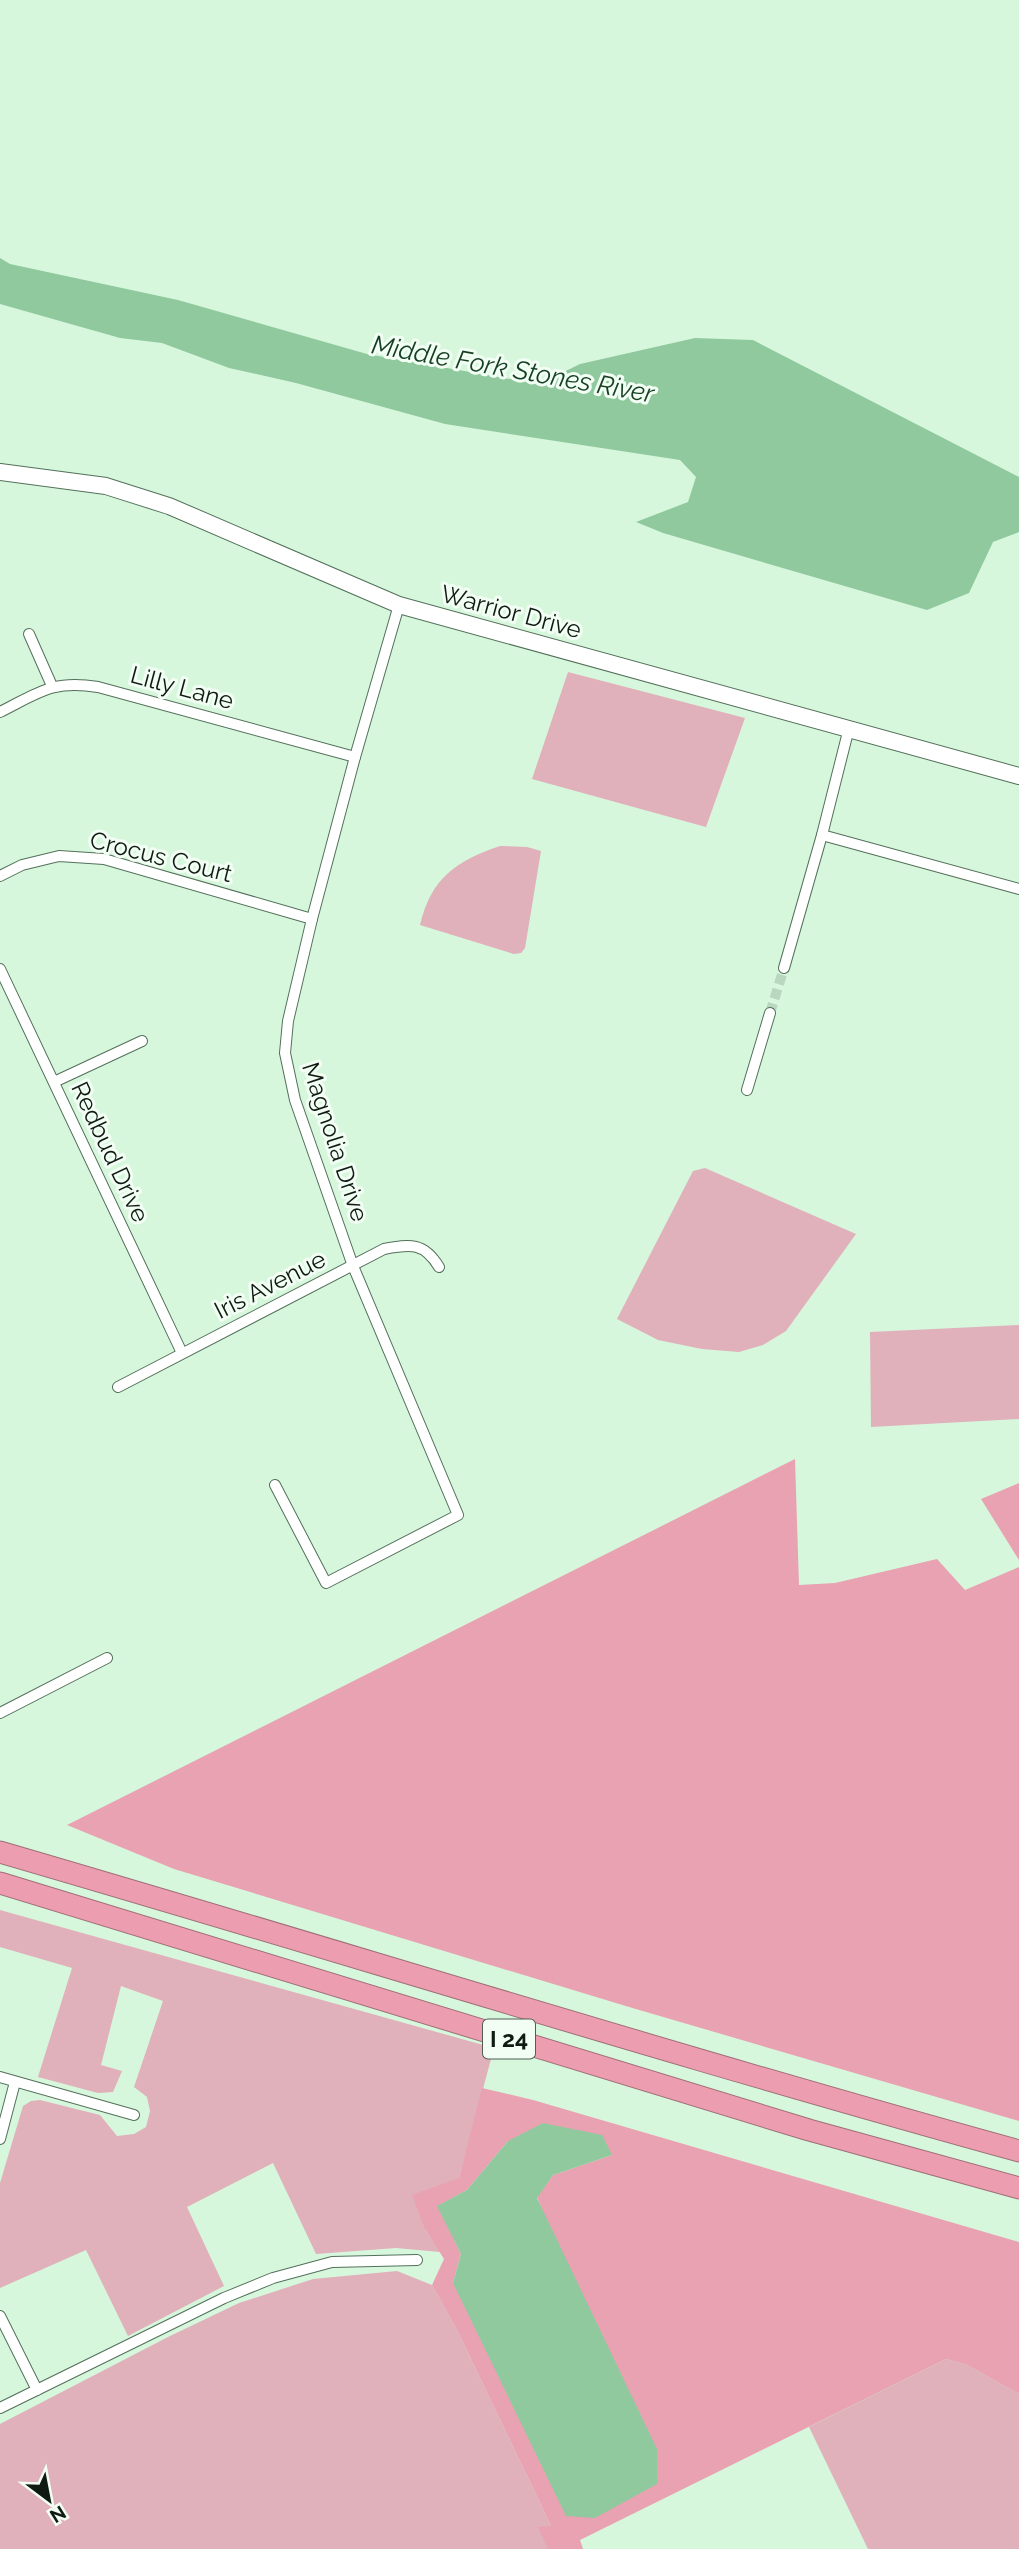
<svg xmlns="http://www.w3.org/2000/svg" width="1019" height="2549" viewBox="0 0 1019 2549" font-family="Raleway,sans-serif">
  <style>
    .green { fill: #e0b0bb }
    .forest { fill: #e8a2b2; fill-rule: evenodd }
    .water { fill: #90c99e }
    .lines { fill: none; stroke-linecap: round; stroke-linejoin: round }
    .street-tunnel { stroke: #b9d6bf; stroke-width: 10; stroke-dasharray: 10 5; stroke-linecap: butt }
    .street-casing { stroke: #53705a; stroke-width: 12 }
    .secondary-casing { stroke: #53705a; stroke-width: 18 }
    .highway-casing { stroke: #9f6f78; stroke-width: 23 }
    .street { stroke: #fff; stroke-width: 10 }
    .secondary { stroke: #fff; stroke-width: 16 }
    .highway { stroke: #ec9daf; stroke-width: 21 }
    .labels { text-anchor: middle; stroke-width: 6; stroke-linejoin: round; paint-order: stroke }
    .shield { fill: #f2fef4; stroke: #535e56; stroke-width: 2 }
    .shield-label { font-size: 23px; font-weight: bold; fill: #0f1a12 }
    .street-label { font-size: 24px; fill: #0f1a12; stroke: #f2fef4 }
    .water-label { font-size: 26px; font-style: italic; fill: #153f23; stroke: #f2fef4 }
  </style>
  <rect width="100%" height="100%" fill="#d7f7dd"/>
  <g class="green">
    <polygon points="568,672 745,718 706,827 532,779"/>
    <path d="M500,846l27,1 14,4 -16,97 -4,5 -7,1 -94,-29c11,-47 36,-64 80,-79z"/>
    <polygon points="705,1168 856,1234 786,1331 763,1345 739,1352 702,1349 658,1340 617,1319 693,1171"/>
    <polygon points="1019,1325 1019,1419 871,1427 870,1332"/>
    <polygon points="0,1910 494,2048 459,2178 425,2229 440,2252 396,2248 316,2254 273,2163 187,2207 224,2286 128,2336 86,2250 0,2288 0,2183 23,2106 31,2101 40,2100 100,2115 117,2136 134,2134 146,2127 150,2111 147,2097 134,2087 163,2001 121,1986 101,2065 122,2071 113,2092 98,2093 38,2077 72,1968 0,1947"/>
    <polygon points="397,2271 432,2285 458,2332 562,2549 0,2549 0,2424 168,2337 239,2303 313,2279"/>
    <polygon points="946,2359 967,2365 1019,2394 1019,2549 868,2549 809,2427"/>
  </g>
  <g class="forest">
    <polygon points="795,1459 799,1585 835,1583 937,1559 965,1590 1019,1567 1019,2121 629,2007 174,1869 67,1825"/>
    <polygon points="1019,1483 1019,1560 981,1499"/>
    <path d="M482,2088l51,12 486,142v152l-52,-29 -21,-6 -366,181 3,9h-35l-10,-22 13,-1 -93,-194 -26,-47 12,-26 -19,-30 -13,-34 47,-17zM508,2141l104,14 -59,20 -16,22 10,25 -94,61 8,-29 -23,-48 29,-16z"/>
  </g>
  <g class="water">
    <polygon points="0,258 10,264 178,300 367,354 539,384 580,364 695,338 753,340 1019,477 1019,532 993,542 969,593 927,610 663,533 636,522 688,502 696,477 680,460 445,424 296,383 229,368 162,343 120,338 0,304"/>
    <polygon points="543,2123 602,2135 612,2155 553,2175 537,2198 657,2449 657,2484 595,2518 566,2516 453,2283 461,2254 437,2206 467,2190 508,2141"/>
  </g>
  <g class="lines">
    <polyline class="street-tunnel" points="770,1013 784,968"/>
    <g class="street-casing">
      <g id="street">
        <polyline points="29,634 52,686"/>
        <path d="M0,712c40,-20 52,-32 98,-25l257,70"/>
        <polyline points="822,835 1019,889"/>
        <polyline points="0,876 22,865 59,856 104,859 312,919"/>
        <polyline points="784,968 822,835 849,728"/>
        <polyline points="0,969 182,1353"/>
        <polyline points="54,1082 142,1041"/>
        <polyline points="747,1090 770,1013"/>
        <path d="M118,1387l266,-138c26,-5 40,-7 55,18"/>
        <polyline points="275,1485 326,1583 458,1515 353,1266 295,1100 285,1053 288,1021 312,919 355,757 399,605"/>
        <polyline points="0,1713 107,1658"/>
        <polyline points="0,2077 134,2115"/>
        <polyline points="0,2139 15,2082"/>
        <polyline points="0,2316 37,2390"/>
        <polyline points="0,2408 224,2298 273,2278 332,2262 417,2260"/>
      </g>
    </g>
    <g class="secondary-casing">
      <polyline id="secondary" points="0,472 106,486 169,506 399,605 1019,776"/>
    </g>
    <g class="highway-casing">
      <g id="highway">
        <path d="M0,1852c340,99 678,205 1019,299"/>
        <polyline points="0,1883 809,2130 1019,2188"/>
      </g>
    </g>
    <use href="#street" class="street"/>
    <use href="#secondary" class="secondary"/>
    <use href="#highway" class="highway"/>
  </g>
  <g class="labels">
    <rect class="shield" x="483" y="2019.5" width="52" height="39" rx="5"/>
    <g class="shield-label">
      <text x="509" y="2047">I 24</text>
    </g>
    <g class="street-label">
      <text transform="translate(511 612) rotate(15)" y="8">Warrior Drive</text>
      <text transform="translate(182 688) rotate(15)" y="8">Lilly Lane</text>
      <text transform="translate(161 857) rotate(14)" y="8">Crocus Court</text>
      <text transform="translate(335 1142) rotate(72)" y="8">Magnolia Drive</text>
      <text transform="translate(110 1152) rotate(65)" y="8">Redbud Drive</text>
      <text transform="translate(270 1285) rotate(-27)" y="8">Iris Avenue</text>
    </g>
    <g class="water-label">
      <text transform="translate(513 369) rotate(10)" y="9">Middle Fork Stones River</text>
    </g>
  </g>
  <g transform="translate(49 2500) rotate(148)" stroke="#f2fef4" stroke-width="5" paint-order="stroke">
  <path d="M0-5L12 26L0 18L-12 26Z" fill="#0f1a12"/>
  <text y="-10" font-size="19" font-weight="bold" text-anchor="middle" fill="#0f1a12">N</text>
  </g>
</svg>
